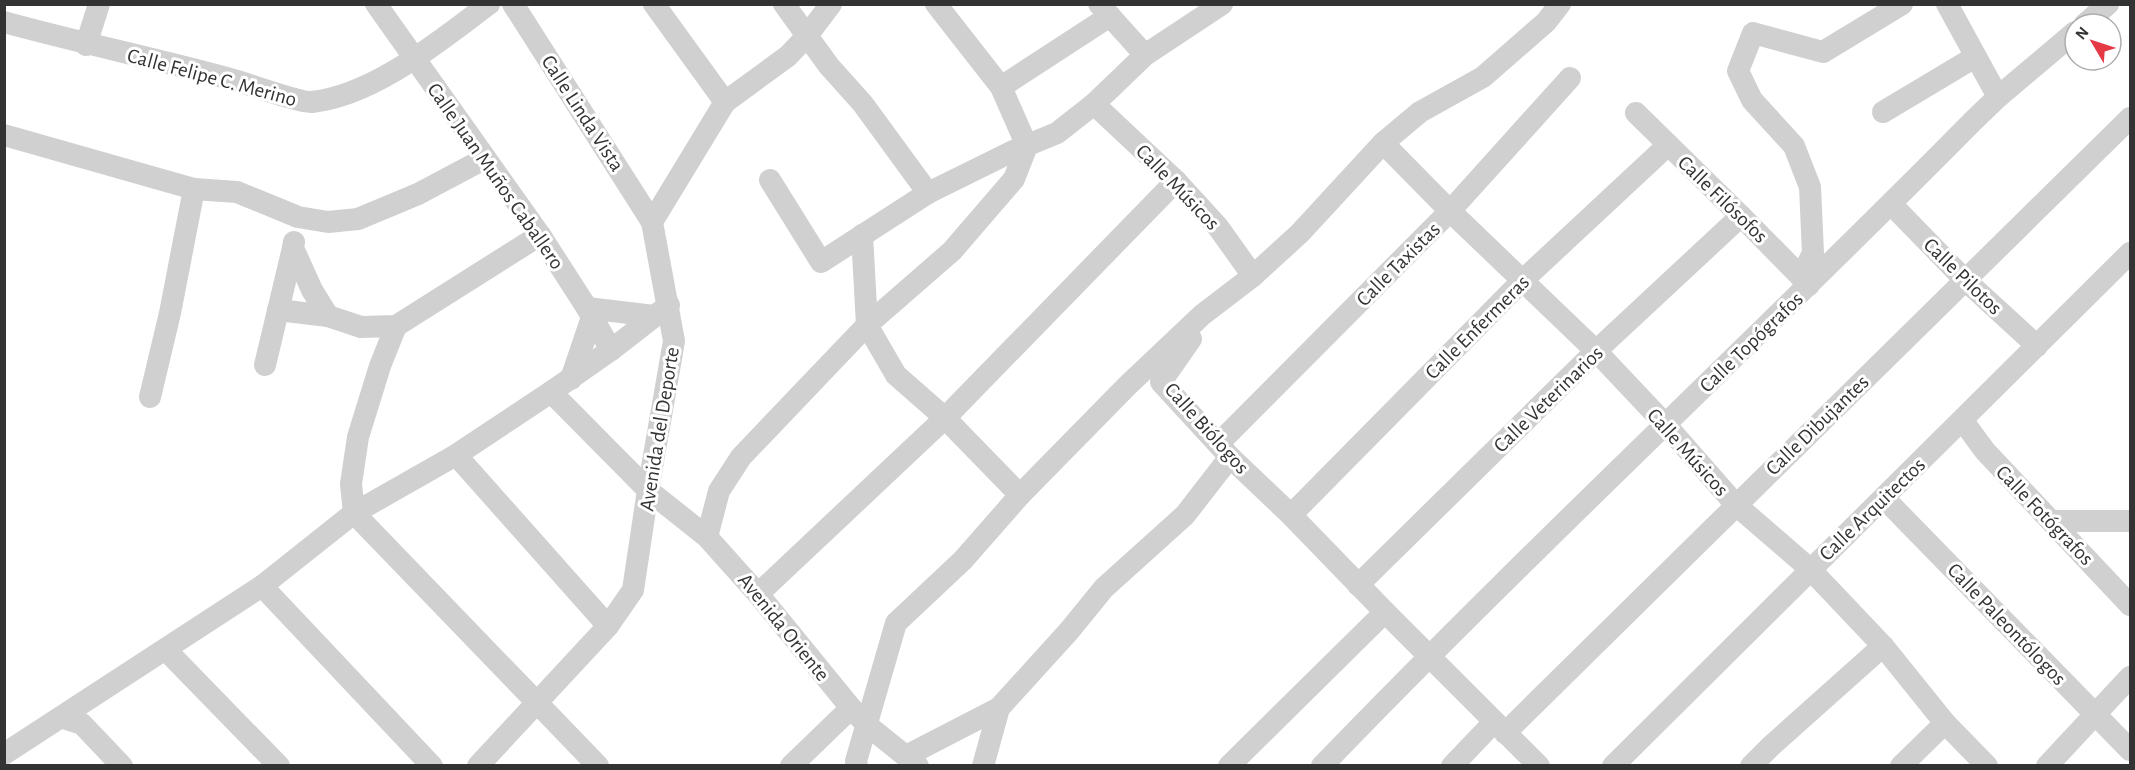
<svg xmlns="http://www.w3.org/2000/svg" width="2135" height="770" viewBox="0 0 2135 770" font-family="'Alegreya Sans',sans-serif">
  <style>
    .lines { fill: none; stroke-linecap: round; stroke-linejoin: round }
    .minor { stroke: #d0d0d0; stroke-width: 22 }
    .labels { text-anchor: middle; stroke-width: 6; stroke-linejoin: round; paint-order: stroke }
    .street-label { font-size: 21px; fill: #333; stroke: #fff }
  </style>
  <rect width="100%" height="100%" fill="#fff"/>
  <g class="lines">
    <g class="minor">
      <polyline points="376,4 540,235 587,308 611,350"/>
      <polyline points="513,4 652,222"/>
      <polyline points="654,4 725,102"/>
      <polyline points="784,4 829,66 863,104 928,193"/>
      <polyline points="1099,4 1145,55"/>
      <polyline points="1947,4 1998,97"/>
      <path d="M4,22c76,21 154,37 230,58 15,4 66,23 78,22 63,-7 127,-61 177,-98"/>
      <polyline points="2085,24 2108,4"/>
      <polyline points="86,45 99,4"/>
      <polyline points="1001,87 1110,16"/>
      <polyline points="1094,104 1176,181 1218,227 1253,276"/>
      <polyline points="1883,112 1975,57"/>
      <polyline points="1636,113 1741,216 1809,285"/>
      <polyline points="4,135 194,189 237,192 298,217 328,222 358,219 418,194 484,159"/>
      <polyline points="1383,143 1450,211 1596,351 1665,424 1736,505 1810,569 1883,646 1945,723 1987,766"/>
      <polyline points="770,180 821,262 928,193 1011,152 1057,133 1094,104 1145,55 1222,4"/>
      <polyline points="1891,204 1965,280 2037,346"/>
      <polyline points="862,235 867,325 896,375 945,418 1020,495"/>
      <polyline points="294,242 293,248 312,290 328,316"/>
      <polyline points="1801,277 1813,253 1810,187 1794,146 1752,100 1738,71 1753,33 1823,52 1902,4"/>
      <polyline points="587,308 654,316"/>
      <polyline points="278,310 328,316 361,327 396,326 540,235"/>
      <polyline points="396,326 380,366 358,437 351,484 354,513 598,766"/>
      <polyline points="1191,339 1161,382 1230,457 1291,515 1385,612 1539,766"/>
      <polyline points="265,365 293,248"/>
      <polyline points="571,379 592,317"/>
      <polyline points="551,392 648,490 707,537 758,594 851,708 867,725 918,766"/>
      <polyline points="150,397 170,313 194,189"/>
      <polyline points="1963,421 1985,451 2130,605"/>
      <polyline points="1219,443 1450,211 1570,78"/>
      <polyline points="456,455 608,626"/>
      <polyline points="1884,498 2130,750"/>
      <polyline points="1291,515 1522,281 1668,145"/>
      <polyline points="2051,521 2130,521"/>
      <polyline points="707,537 719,491 741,457 867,325 952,251 1014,179 1027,146 1001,87 936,4"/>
      <polyline points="1358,585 1596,351 1741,216"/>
      <polyline points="262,586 432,766"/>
      <polyline points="758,594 945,418 1176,181"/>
      <polyline points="166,650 279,766"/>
      <polyline points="61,717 82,724 122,766"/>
      <polyline points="1505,733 2130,118"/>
      <polyline points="4,754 262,586 354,513 456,455 551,392 611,350 669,305"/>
      <polyline points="906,756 999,708 1069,631 1104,588 1185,515 1230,457"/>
      <polyline points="478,766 608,626 633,590 648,490 674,341 652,222 725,102 788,56 806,37 831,4"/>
      <polyline points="791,766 851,708"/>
      <polyline points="857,766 856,761 896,623 963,560 1020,495 1128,385 1202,315 1253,276 1300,233 1383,143 1420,112 1483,77 1546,22 1560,4"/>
      <polyline points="983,766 999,708"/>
      <polyline points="1229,766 1385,612"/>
      <path d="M1322,766c212,-220 436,-427 651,-645l25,-24 77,-65"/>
      <polyline points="1452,766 1494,722"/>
      <polyline points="1613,766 2130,253"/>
      <polyline points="1751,766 1770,747 1883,646"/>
      <polyline points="1901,766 1945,723"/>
      <polyline points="2047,766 2130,677"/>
    </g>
  </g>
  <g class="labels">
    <g class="street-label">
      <text transform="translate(212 77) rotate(15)" y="7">Calle Felipe C. Merino</text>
      <text transform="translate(583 113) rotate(57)" y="7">Calle Linda Vista</text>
      <text transform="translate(496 176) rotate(55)" y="7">Calle Juan Muños Caballero</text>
      <text transform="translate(1178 187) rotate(46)" y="7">Calle Músicos</text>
      <text transform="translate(1723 199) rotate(44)" y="7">Calle Filósofos</text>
      <text transform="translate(1398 264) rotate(-45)" y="7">Calle Taxistas</text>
      <text transform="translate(1963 276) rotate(44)" y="7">Calle Pilotos</text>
      <text transform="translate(1477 327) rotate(-45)" y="7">Calle Enfermeras</text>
      <text transform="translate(1751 342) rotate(-44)" y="7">Calle Topógrafos</text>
      <text transform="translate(1548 399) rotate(-44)" y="7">Calle Veterinarios</text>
      <text transform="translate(1817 425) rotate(-44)" y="7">Calle Dibujantes</text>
      <text transform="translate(1207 428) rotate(48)" y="7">Calle Biólogos</text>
      <text transform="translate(659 429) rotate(-81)" y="7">Avenida del Deporte</text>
      <text transform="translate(1688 452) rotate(48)" y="7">Calle Músicos</text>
      <text transform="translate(1872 509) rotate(-44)" y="7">Calle Arquitectos</text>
      <text transform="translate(2045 515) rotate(46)" y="7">Calle Fotógrafos</text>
      <text transform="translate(2007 624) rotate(46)" y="7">Calle Paleontólogos</text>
      <text transform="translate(784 627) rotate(51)" y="7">Avenida Oriente</text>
    </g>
  </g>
  <rect width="2135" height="770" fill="none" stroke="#333333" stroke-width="12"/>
  <g transform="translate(2093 42) rotate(309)"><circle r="28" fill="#ffffff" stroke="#adadad" stroke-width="1.5"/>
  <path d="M0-4.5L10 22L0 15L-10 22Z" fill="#e63946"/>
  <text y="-9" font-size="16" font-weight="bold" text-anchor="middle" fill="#333333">N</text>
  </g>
</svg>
